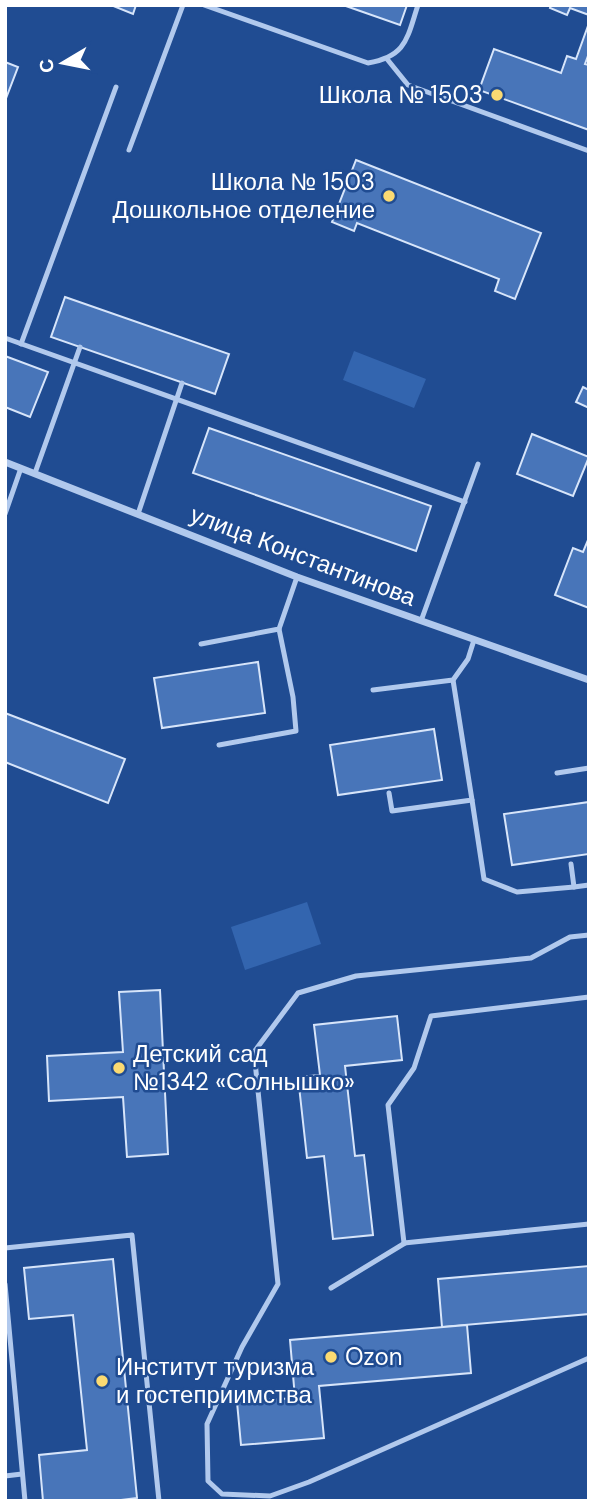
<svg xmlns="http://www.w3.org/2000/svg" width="594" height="1506" viewBox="0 0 594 1506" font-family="'DM Sans',sans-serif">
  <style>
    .green { fill: #3365af }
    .building { fill: #4875b9; stroke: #d7e5fa; stroke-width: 2 }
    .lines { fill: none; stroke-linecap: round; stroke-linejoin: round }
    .lane { stroke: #b1c9ed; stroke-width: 5 }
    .street { stroke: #b1c9ed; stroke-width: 7 }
    .poi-dot { fill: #fbda72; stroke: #204c92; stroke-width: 2.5 }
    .labels { text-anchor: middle; stroke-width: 5; stroke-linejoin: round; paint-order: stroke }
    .poi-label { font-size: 24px; fill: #fff; stroke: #204c92; text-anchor: start }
    .street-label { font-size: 24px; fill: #fff; stroke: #204c92 }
  </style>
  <rect width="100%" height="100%" fill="#204c92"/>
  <g class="green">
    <polygon points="354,351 426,379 414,408 343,380"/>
    <polygon points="307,902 321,944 245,970 231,927"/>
  </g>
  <g class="building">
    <polygon points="111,5 136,5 133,14"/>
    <polygon points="343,5 407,5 400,25"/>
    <polygon points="551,5 589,5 589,15 570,8 567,15 550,8"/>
    <polygon points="589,23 589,53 585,64 589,65 589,130 479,90 494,49 561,73 567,56 576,59"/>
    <polygon points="5,62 18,67 5,101"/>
    <polygon points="356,160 541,233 515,299 495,291 499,279 357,223 354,231 332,222"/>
    <polygon points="65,297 229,354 215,394 51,337"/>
    <polygon points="5,356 48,372 30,417 5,407"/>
    <polygon points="583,387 589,390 589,408 576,402"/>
    <polygon points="209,428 431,506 416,551 193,473"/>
    <polygon points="532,434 589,457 573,496 517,474"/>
    <polygon points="588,540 589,540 589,608 555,595 573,548 583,552"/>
    <polygon points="258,662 265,713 162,728 154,678"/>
    <polygon points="5,713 125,759 108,803 5,762"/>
    <polygon points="434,729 442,780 338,795 330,745"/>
    <polygon points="589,802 589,854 512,865 504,814"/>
    <polygon points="160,990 168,1154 127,1157 123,1097 49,1101 47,1056 123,1052 119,992"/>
    <polygon points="397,1016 402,1060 345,1066 355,1156 364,1155 373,1235 333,1239 324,1156 307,1158 298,1077 320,1075 314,1025"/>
    <polygon points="113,1259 137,1498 113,1501 43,1501 39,1455 87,1450 73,1315 29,1319 24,1268"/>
    <polygon points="589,1266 589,1314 442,1327 438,1279"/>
    <polygon points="467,1325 471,1373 319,1386 324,1438 241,1445 237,1402 295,1398 290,1340"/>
  </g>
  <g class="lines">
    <g class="lane">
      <path d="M204,5l164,58c39,-7 39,-25 50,-58"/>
      <polyline points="387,59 408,85 589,151"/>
      <polyline points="129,150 183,5"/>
      <polyline points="5,338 465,502"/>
      <polyline points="21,344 116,87"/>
      <polyline points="35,473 80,347"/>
      <polyline points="5,514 21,468"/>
      <polyline points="138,514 182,383"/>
      <polyline points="421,621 478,464"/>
      <polyline points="201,644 279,629 297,577"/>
      <polyline points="373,690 453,680 468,659 474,640"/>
      <polyline points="219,745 296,731 293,697 279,629"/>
      <polyline points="557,773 589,768"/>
      <polyline points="389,793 392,811 472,800 453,680"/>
      <polyline points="472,800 484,879 517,892 574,887"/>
      <polyline points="571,864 574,887 589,885"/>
      <polyline points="589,935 570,937 531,958 356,976 298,993 254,1052 278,1284 242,1347 207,1424 208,1481 222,1494 270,1496 309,1482 589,1358"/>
      <polyline points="589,997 431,1016 414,1068 388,1105 404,1243 589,1224"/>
      <polyline points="5,1248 132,1235 159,1501"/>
      <polyline points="5,1284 25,1501"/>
      <polyline points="331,1288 405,1243"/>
      <polyline points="5,1476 22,1474"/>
    </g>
    <polyline class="street" points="5,462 297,577 589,680"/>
  </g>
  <g class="poi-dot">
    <circle cx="497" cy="95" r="7"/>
    <circle cx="389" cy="196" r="7"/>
    <circle cx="119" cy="1068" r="7"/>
    <circle cx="331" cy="1357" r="7"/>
    <circle cx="102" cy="1381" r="7"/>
  </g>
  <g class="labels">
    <g class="poi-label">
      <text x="483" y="103" text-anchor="end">Школа № 1503</text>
      <text x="375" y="190" text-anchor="end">Школа № 1503<tspan x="375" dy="28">Дошкольное отделение</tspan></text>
      <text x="133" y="1062">Детский сад<tspan x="133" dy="28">№1342 «Солнышко»</tspan></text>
      <text x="345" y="1365">Ozon</text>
      <text x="116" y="1375">Институт туризма<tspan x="116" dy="28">и гостеприимства</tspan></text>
    </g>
    <g class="street-label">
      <text transform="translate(303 556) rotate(21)" y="8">улица Константинова</text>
    </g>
  </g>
  <rect width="594" height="1506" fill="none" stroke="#ffffff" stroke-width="14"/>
  <g transform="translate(63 63) rotate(260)" stroke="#204c92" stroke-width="5" paint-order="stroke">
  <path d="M0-5L12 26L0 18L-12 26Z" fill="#ffffff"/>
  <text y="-10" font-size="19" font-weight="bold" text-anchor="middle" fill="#ffffff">С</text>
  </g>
</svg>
